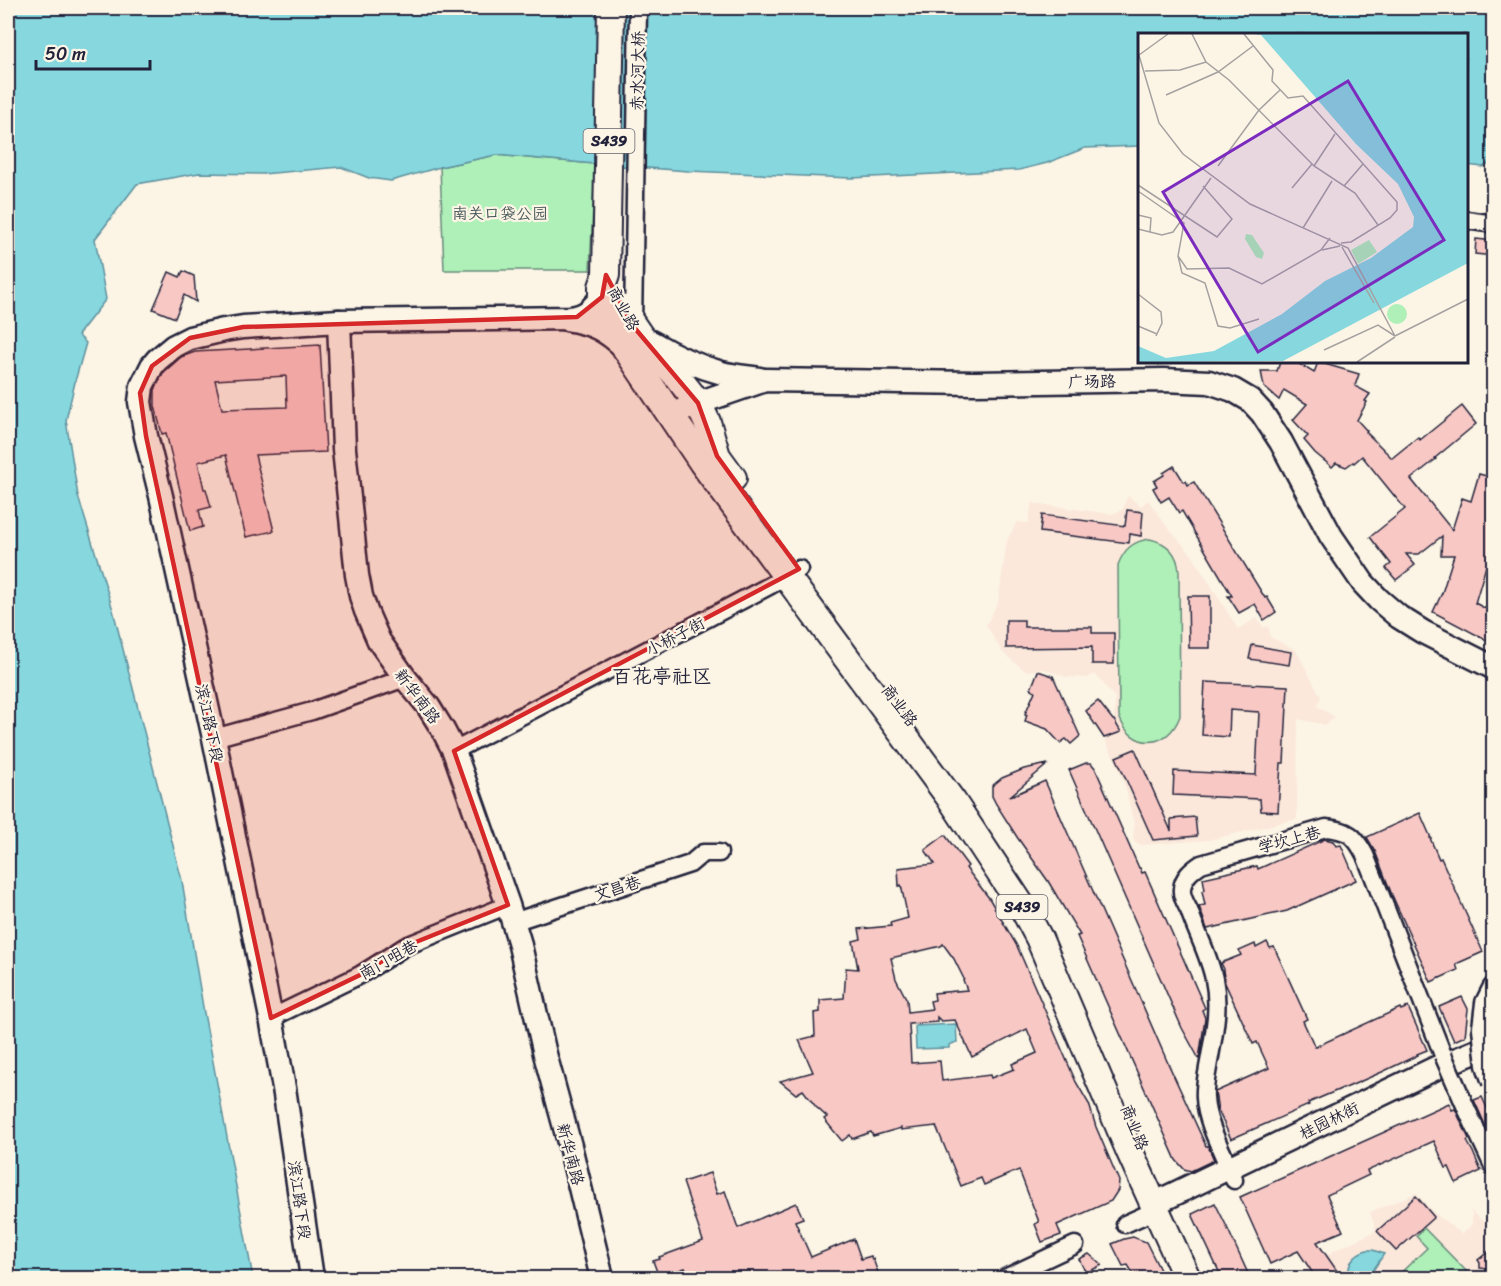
<svg xmlns="http://www.w3.org/2000/svg" width="1501" height="1286" viewBox="0 0 1501 1286" font-family="Sriracha,'LXGW WenKai TC',sans-serif">
  <style>
    .built { fill: #fbe8db }
    .green { fill: #aef0b8; stroke: #68897a; stroke-width: 1.5 }
    .water { fill: #86d8de; stroke: #5e8f9d; stroke-width: 1.5 }
    .building { fill: #f8c8c5; stroke: #22223b; stroke-width: 1.5; fill-rule: evenodd }
    .lines { fill: none; stroke-linecap: round; stroke-linejoin: round }
    .street-casing { stroke: #22223b; stroke-width: 21 }
    .secondary-casing { stroke: #22223b; stroke-width: 27 }
    .primary-casing { stroke: #22223b; stroke-width: 30 }
    .street { stroke: #fcf5e5; stroke-width: 16 }
    .secondary { stroke: #fcf5e5; stroke-width: 22 }
    .primary { stroke: #fcf5e5; stroke-width: 26 }
    .street-bridge-casing { stroke: #22223b; stroke-width: 21; stroke-linecap: butt }
    .secondary-bridge-casing { stroke: #22223b; stroke-width: 27; stroke-linecap: butt }
    .street-bridge { stroke: #fcf5e5; stroke-width: 16 }
    .secondary-bridge { stroke: #fcf5e5; stroke-width: 22 }
    .marked { fill: #d62828; fill-opacity: 0.2; stroke: #d62828; stroke-width: 4.5; stroke-linejoin: round }
    .labels { text-anchor: middle; stroke-width: 4.5; stroke-linejoin: round; paint-order: stroke }
    .shield { fill: #fcf5e5; stroke: #63616e; stroke-width: 1.5 }
    .shield-label { font-size: 15px; font-weight: bold; fill: #22223b }
    .street-label { font-size: 16px; fill: #22223b; stroke: #fcf5e5 }
    .park-label { font-size: 16px; fill: #45565a; stroke: #fcf5e5 }
    .quarter-label { font-size: 20px; fill: #22223b; stroke: #fcf5e5 }
    .inset-road { fill: none; stroke: #a5a1a1; stroke-width: 1.5 }
    .view { fill: #7b2cbf; fill-opacity: 0.15; stroke: #7b2cbf; stroke-width: 3 }
    .inset-edge { fill: none; stroke: #22223b; stroke-width: 3 }
  </style>
  <rect width="100%" height="100%" fill="#fcf5e5"/>
  <filter id="ink" filterUnits="userSpaceOnUse"><feTurbulence type="fractalNoise" baseFrequency=".0167" numOctaves="2"/><feDisplacementMap in="SourceGraphic" scale="12" xChannelSelector="R" yChannelSelector="G"/><feConvolveMatrix kernelMatrix="1 2 1 2 8 2 1 2 1" color-interpolation-filters="sRGB"/></filter>
  <g filter="url(#ink)">
    <g class="built">
      <polygon points="1128,496 1141,506 1148,500 1169,529 1192,555 1238,629 1257,618 1264,628 1267,626 1269,628 1270,637 1296,650 1321,697 1317,706 1335,717 1326,725 1298,719 1297,819 1209,840 1143,845 1136,843 1133,839 1134,825 1126,790 1119,769 1104,738 1111,721 1114,720 1115,698 1095,674 1087,678 1066,677 1044,669 1025,671 1002,652 986,625 998,602 1007,540 1017,522 1028,523 1032,503 1112,514 1123,509 1125,502"/>
      <polygon points="1416,1193 1433,1212 1462,1234 1472,1224 1472,1214 1470,1210 1493,1230 1493,1278 1307,1278 1304,1270 1335,1250 1376,1231 1370,1212"/>
    </g>
    <g class="green">
      <polygon points="496,155 595,164 590,270 444,270 440,167"/>
      <path d="M1150,539c18,4 28,15 29,33l1,144c-12,34 -50,34 -61,0l-1,-151c6,-16 15,-24 32,-26z"/>
      <polygon points="1424,1228 1473,1278 1395,1278 1427,1248 1416,1236"/>
    </g>
    <g class="water">
      <polygon points="8,8 1493,8 1493,162 1483,167 1467,165 1466,34 1140,34 1139,146 1085,148 1047,163 1019,170 851,178 688,171 595,164 496,155 440,167 391,181 369,178 341,167 262,174 199,173 137,184 95,239 106,299 78,335 86,343 76,378 66,420 78,496 113,610 182,881 204,1013 253,1278 8,1278"/>
      <polygon points="956,1024 957,1042 949,1045 949,1048 916,1049 915,1026"/>
      <path d="M1367,1250h6l11,4 -16,24h-19c-2,-14 4,-24 18,-28z"/>
    </g>
    <g class="building">
      <polygon points="1476,239 1494,241 1494,256 1475,254"/>
      <polygon points="183,271 194,276 196,302 184,295 175,318 153,309 169,272 180,277"/>
      <path d="M320,345l6,107 -71,3 19,76 -28,6 -20,-82 -28,7 6,27h2l5,18 -12,3 4,17 -13,4 -24,-98 -4,1 -7,-28v-16l8,-17 18,-16 14,-5zM286,376l1,31 -65,2 -7,-29z"/>
      <polygon points="1280,362 1296,362 1314,373 1318,362 1359,374 1355,386 1370,394 1365,401 1367,402 1357,420 1367,431 1366,432 1392,458 1418,437 1420,440 1462,406 1476,424 1435,458 1436,459 1411,479 1452,530 1462,498 1471,501 1479,474 1494,478 1494,567 1486,566 1475,603 1494,613 1494,634 1490,642 1433,612 1442,593 1454,555 1441,555 1442,536 1419,554 1406,554 1415,565 1396,580 1386,568 1391,564 1370,537 1405,509 1362,456 1354,463 1353,462 1346,467 1336,463 1332,467 1315,453 1304,440 1308,436 1293,420 1307,404 1284,390 1279,400 1264,387 1261,371 1277,371"/>
      <polygon points="1174,466 1184,482 1186,481 1188,485 1194,482 1265,598 1267,597 1276,612 1264,620 1255,604 1239,613 1228,596 1232,596 1182,511 1179,513 1169,497 1161,502 1153,488 1157,486 1154,481 1164,475 1163,473"/>
      <polygon points="1127,510 1143,512 1141,536 1130,534 1129,543 1040,532 1042,515 1125,526"/>
      <polygon points="1188,596 1210,596 1210,648 1189,648"/>
      <polygon points="1006,620 1024,620 1024,627 1092,627 1092,633 1114,633 1114,664 1092,664 1092,647 1006,648"/>
      <polygon points="1252,645 1291,652 1289,665 1249,659"/>
      <polygon points="1038,671 1053,676 1080,736 1071,744 1066,739 1060,743 1047,729 1025,721 1027,715 1025,714 1035,691 1031,689"/>
      <polygon points="1205,682 1288,686 1284,763 1281,763 1278,812 1261,811 1260,799 1173,795 1174,771 1256,775 1259,712 1230,710 1229,737 1202,735"/>
      <polygon points="1098,701 1113,720 1114,720 1121,732 1104,738 1086,711"/>
      <polygon points="1135,749 1171,831 1171,819 1195,817 1197,836 1153,840 1116,757"/>
      <polygon points="1086,763 1091,763 1095,768 1139,868 1140,868 1142,873 1145,872 1205,1008 1202,1010 1205,1018 1199,1059 1182,1028 1069,770"/>
      <polygon points="1048,764 1009,797 1045,781 1167,1061 1206,1146 1208,1146 1214,1160 1191,1171 1184,1169 1176,1160 1077,936 1080,935 1048,881 1017,837 996,804 992,796 992,786 1002,778 1024,769"/>
      <polygon points="1420,813 1431,838 1430,838 1439,859 1441,858 1483,952 1456,964 1458,970 1431,982 1392,895 1375,851 1367,837"/>
      <path d="M945,835l23,31 -2,2 23,30 28,48 59,136 13,22 7,23 23,54 -1,9 -7,11 -54,24 4,10 -19,7 -7,-18 4,-2 -20,-52 -35,15 -3,-7 -20,8 -25,-60 -35,4v-2l-28,8 -2,-4 -19,7 -2,-4 -8,6 -18,-22 3,-2 -11,-10 -13,-17 -7,4 -16,-13 33,-9 -14,-32 16,-4 -1,-23 6,-1v-12l24,-2 2,-30 12,1 -5,-28 8,-2 -2,-10 32,-3 -1,-3 18,-5 -7,-33 -2,1 -1,-18 37,-4 -10,-14zM943,944l11,15 10,20 -1,1 4,10 -33,3 1,7 -5,1 2,8 -24,3 -1,-12 -11,-21 -5,-21 50,-12zM937,1017l4,4 14,-1 17,37 55,-28 10,24 -25,11 2,5 -23,9 -1,-3 -48,6 -2,-20 -29,2 -2,-39 28,-2z"/>
      <polygon points="1325,839 1333,841 1336,846 1341,845 1356,880 1287,911 1207,929 1199,906 1205,905 1202,891 1205,890 1203,878 1257,866 1258,869"/>
      <polygon points="1267,942 1270,948 1274,947 1307,1019 1303,1021 1315,1047 1400,1008 1401,1010 1408,1007 1427,1050 1417,1054 1418,1055 1382,1072 1343,1089 1343,1088 1308,1103 1309,1105 1231,1139 1218,1110 1215,1092 1269,1068 1257,1042 1253,1044 1225,983 1223,970 1224,969 1221,963 1241,955 1239,951 1255,944 1256,948"/>
      <polygon points="1462,997 1468,1009 1465,1036 1454,1041 1439,1007"/>
      <polygon points="1482,1097 1494,1123 1494,1129 1488,1131 1474,1100"/>
      <polygon points="1449,1103 1452,1110 1455,1109 1469,1139 1467,1141 1473,1152 1481,1171 1456,1183 1449,1167 1446,1168 1434,1141 1367,1171 1369,1175 1327,1195 1343,1231 1317,1242 1342,1278 1316,1278 1298,1251 1270,1264 1240,1197"/>
      <polygon points="710,1173 717,1194 725,1191 738,1228 796,1203 803,1218 795,1221 811,1257 854,1239 861,1259 871,1256 872,1260 873,1259 880,1278 690,1278 685,1268 659,1277 653,1261 660,1259 659,1257 662,1256 703,1241 683,1182"/>
      <polygon points="1416,1196 1434,1217 1396,1251 1377,1231"/>
      <polygon points="1215,1203 1226,1225 1250,1278 1222,1278 1192,1214"/>
      <polygon points="1133,1237 1146,1242 1164,1278 1136,1278 1128,1265 1123,1266 1112,1244 1124,1239"/>
      <polygon points="1494,1247 1494,1269 1480,1268 1480,1263 1478,1260"/>
      <polygon points="1089,1254 1102,1265 1086,1273 1079,1259"/>
    </g>
    <g class="lines">
      <g class="street-casing">
        <g id="street">
          <polyline points="1466,220 1494,224"/>
          <polyline points="633,325 638,8"/>
          <polyline points="214,738 312,711 405,678"/>
          <polyline points="454,751 771,585 799,569"/>
          <polyline points="513,922 690,864 703,853 719,853"/>
          <polyline points="271,1018 360,975 406,946 508,905"/>
          <polyline points="1467,1110 1494,1168"/>
          <path d="M1234,1180c-9,-24 -28,-56 -29,-82 -1,-12 2,-24 4,-36 5,-28 11,-55 5,-83 -5,-24 -17,-45 -25,-69 -3,-6 -8,-14 -7,-21 1,-12 10,-19 19,-25l125,-36c23,2 29,8 39,27l78,200"/>
          <polyline points="1125,1224 1156,1210"/>
          <polyline points="1005,1278 1075,1245"/>
        </g>
      </g>
      <g class="secondary-casing">
        <g id="secondary">
          <path d="M566,319c28,5 39,10 60,30"/>
          <polyline points="339,321 344,449 357,575 361,596 366,611 379,641 405,678 428,706 443,730 454,751 508,905 519,941 545,1054 570,1146 602,1278"/>
          <path d="M651,342c22,13 45,24 71,31 12,3 26,4 38,6"/>
          <polyline points="671,415 698,403 765,380 975,383 1164,380 1209,382 1233,390 1250,400 1262,413 1281,442 1331,536 1363,583 1379,600 1399,617 1423,632 1494,668"/>
          <polyline points="1484,1028 1487,1003 1494,989"/>
          <polyline points="1166,1198 1436,1068 1494,1044"/>
          <path d="M312,1278l-28,-190 -13,-70 -57,-280 -53,-242 -15,-60 -6,-34 2,-16 10,-20 5,-6 17,-14 16,-8 34,-8 19,-3 96,-6 231,-3c16,-2 22,-9 32,-21"/>
        </g>
      </g>
      <g class="primary-casing">
        <g id="primary">
          <polyline points="611,8 606,275 602,287 602,297 626,349 702,462 953,802 1023,908 1039,938 1129,1150 1187,1278"/>
          <polyline points="621,308 640,336 676,375 698,403 707,422 717,456 733,478"/>
        </g>
      </g>
      <use href="#street" class="street"/>
      <use href="#secondary" class="secondary"/>
      <use href="#primary" class="primary"/>
      <g class="street-bridge-casing">
        <polyline id="street-bridge" points="1443,1055 1467,1110"/>
      </g>
      <g class="secondary-bridge-casing">
        <polyline id="secondary-bridge" points="1484,1028 1488,1065 1494,1082"/>
      </g>
      <use href="#street-bridge" class="street-bridge"/>
      <use href="#secondary-bridge" class="secondary-bridge"/>
    </g>
  </g>
  <path class="marked" d="M606,275l27,51 65,77 19,53 82,113 -345,182 54,154 -102,41 -46,29 -89,43 -125,-582 -6,-43 12,-27 38,-28 53,-11 334,-10 25,-20z"/>
  <g class="labels">
    <g class="shield">
      <rect x="583.5" y="129" width="51" height="24" rx="4.5"/>
      <rect x="996.5" y="895" width="51" height="24" rx="4.5"/>
    </g>
    <g class="shield-label">
      <text x="609" y="146">S439</text>
      <text x="1022" y="912">S439</text>
    </g>
    <g class="street-label">
      <text transform="translate(637 71) rotate(-89)" y="6">赤水河大桥</text>
      <text transform="translate(624 308) rotate(61)" y="6">商业路</text>
      <text transform="translate(1092 381) rotate(-1)" y="6">广场路</text>
      <text transform="translate(675 636) rotate(-28)" y="6">小桥子街</text>
      <text transform="translate(418 696) rotate(53)" y="6">新华南路</text>
      <text transform="translate(900 705) rotate(53)" y="6">商业路</text>
      <text transform="translate(210 723) rotate(78)" y="6">滨江路下段</text>
      <text transform="translate(1289 839) rotate(-15)" y="6">学坎上巷</text>
      <text transform="translate(617 888) rotate(-18)" y="6">文昌巷</text>
      <text transform="translate(388 959) rotate(-29)" y="6">南门咀巷</text>
      <text transform="translate(1329 1120) rotate(-26)" y="6">桂园林街</text>
      <text transform="translate(1135 1127) rotate(68)" y="6">商业路</text>
      <text transform="translate(571 1154) rotate(75)" y="6">新华南路</text>
      <text transform="translate(300 1200) rotate(82)" y="6">滨江路下段</text>
    </g>
    <g class="park-label">
      <text x="500" y="219">南关口袋公园</text>
    </g>
    <g class="quarter-label">
      <text x="662" y="683">百花亭社区</text>
    </g>
  </g>
  <g transform="translate(1138 33)">
    <rect width="330" height="330" fill="#fcf5e5"/>
    <path d="M108,201l6,1 12,18 -2,6 -6,-2 -11,-18zM231,207l8,12 -19,12 -7,-14zM249 281a10 10 0 1 1 20 0a10 10 0 1 1-20 0Z" fill="#aef0b8"/>
    <path d="M116,1h214v229l-185,98 -145,1v-16l28,12 48,-7 68,-37 43,-33 46,-23 42,-31 1,-10 -16,-33 -42,-40 -95,-109z" fill="#86d8de"/>
    <path class="inset-road" d="M54,1l14,28 23,18 85,86 41,27 23,32M106,1l29,36 -1,11 16,17 15,-2 94,106v8l-7,8 -39,24 -10,1M0,19l21,71 24,31 67,50 98,44 47,88M1,22l29,-21M7,38l35,-1 26,-8M28,62l52,-23 35,-26M80,133l41,-56 21,-20M176,133l21,-32M0,152l79,52 15,-18 -29,-33M206,153l19,-22M154,155l20,-24M0,158l46,32 -6,33 9,13 42,-1 33,16 59,-34 9,-12M0,182l13,3 -1,14M165,195l29,-47M0,196l24,6 11,-3 38,-54M204,214l32,56M184,217l18,-4M40,223l4,17 23,10 13,43 12,2 29,-9M0,261l23,18 1,11 -6,13M0,293l19,8M257,303l73,-37M186,317l54,-25 17,11M219,329l38,-25"/>
    <path class="view" d="M210,48l96,159 -186,112 -95,-160z"/>
    <rect width="330" height="330" class="inset-edge"/>
  </g>
  <rect width="1501" height="1286" fill="none" stroke="#fcf5e5" stroke-width="30"/>
  <rect x="15" y="15" width="1471" height="1256" fill="none" stroke="#22223b" stroke-width="2" filter="url(#ink)"/>
  <path d="M36 60v9h114v-9" fill="none" stroke="#22223b" stroke-width="3"/>
  <text x="45" y="60" font-size="18" fill="#22223b" stroke="#fcf5e5" stroke-width="4.5" paint-order="stroke">50 m</text>
</svg>
